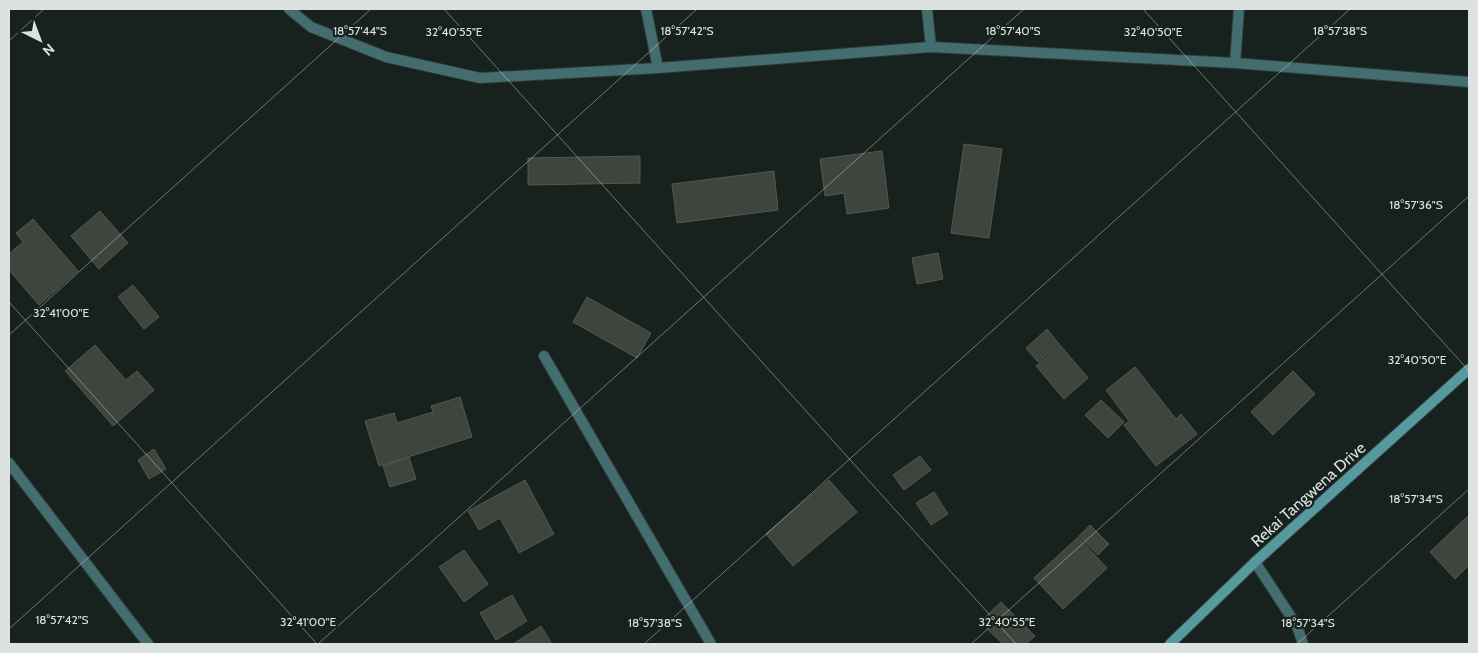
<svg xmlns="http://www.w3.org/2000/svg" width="1478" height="653" viewBox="0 0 1478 653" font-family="Cabin,sans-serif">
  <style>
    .building { fill: #3f453c; stroke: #535950 }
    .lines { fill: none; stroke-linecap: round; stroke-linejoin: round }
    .minor-casing { stroke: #323c38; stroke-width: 12 }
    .tertiary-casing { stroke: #323c38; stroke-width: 12 }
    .secondary-casing { stroke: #323c38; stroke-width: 12 }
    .minor { stroke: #446d70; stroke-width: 10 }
    .tertiary { stroke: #446d70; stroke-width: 10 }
    .secondary { stroke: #569aa0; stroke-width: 10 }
    .ticks { fill: none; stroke: #dbe2df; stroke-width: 1; stroke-opacity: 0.45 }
    .labels { text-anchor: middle; stroke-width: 4.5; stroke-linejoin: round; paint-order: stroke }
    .street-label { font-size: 16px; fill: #dbe2df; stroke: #17211d }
    .ticks-label { font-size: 12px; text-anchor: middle; fill: #dbe2df; stroke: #17211d; stroke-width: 4.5; stroke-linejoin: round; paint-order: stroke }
  </style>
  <rect width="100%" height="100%" fill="#17211d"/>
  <g class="building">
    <polygon points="964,144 1002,149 989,238 951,233"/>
    <polygon points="882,151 889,208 847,214 844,193 825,196 820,159"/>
    <polygon points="640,156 640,183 528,185 528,158"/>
    <polygon points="774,171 778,210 677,223 672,184"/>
    <polygon points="100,211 128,243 99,269 71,236"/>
    <polygon points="33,219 78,271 39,305 9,270 9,254 23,242 16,233"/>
    <polygon points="938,253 943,279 917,284 912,258"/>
    <polygon points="133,285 159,317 144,329 118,297"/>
    <polygon points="587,297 651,333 637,358 573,322"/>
    <polygon points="1047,329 1059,344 1038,362 1026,348"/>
    <polygon points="95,345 126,380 137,371 154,390 113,426 65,371"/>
    <polygon points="1060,345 1088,378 1064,399 1036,366"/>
    <polygon points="1135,367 1176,419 1181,414 1197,434 1156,466 1124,425 1129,421 1106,390"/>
    <polygon points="1293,371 1315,394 1273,435 1251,412"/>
    <polygon points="460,397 472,437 379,466 365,421 394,413 397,423 433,412 431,406"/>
    <polygon points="1101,400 1124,422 1108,438 1085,415"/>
    <polygon points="154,449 166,469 149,479 138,460"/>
    <polygon points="920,456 931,470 904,490 893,475"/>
    <polygon points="409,457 416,479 390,487 383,466"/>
    <polygon points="525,480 554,534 519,553 500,518 479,530 468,511"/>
    <polygon points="829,480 857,512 793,566 766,534"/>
    <polygon points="934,492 948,514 931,525 916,503"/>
    <polygon points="1469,515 1469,565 1455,579 1430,552"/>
    <polygon points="1090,525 1109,544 1098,555 1079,536"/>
    <polygon points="1078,537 1107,568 1063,609 1034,578"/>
    <polygon points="464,550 488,584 464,602 439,567"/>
    <polygon points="512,595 527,621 496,640 480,613"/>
    <polygon points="1001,602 1035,636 1026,644 1003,644 980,622"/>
    <polygon points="541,626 552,644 513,644"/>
  </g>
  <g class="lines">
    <g class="minor-casing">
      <g id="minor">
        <polyline points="289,9 311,27 386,57 480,78 658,68 931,47 1235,63 1469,82"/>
        <polyline points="646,9 658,68"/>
        <polyline points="927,9 931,47"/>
        <polyline points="1235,63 1239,9"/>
        <polyline points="544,356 711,644"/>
        <polyline points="1255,562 1297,626 1303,644"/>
      </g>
    </g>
    <g class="tertiary-casing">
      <polyline id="tertiary" points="9,463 148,644"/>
    </g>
    <g class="secondary-casing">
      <polyline id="secondary" points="1170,644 1255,562 1469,369"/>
    </g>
    <use href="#minor" class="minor"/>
    <use href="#tertiary" class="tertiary"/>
    <use href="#secondary" class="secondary"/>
  </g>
  <path class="ticks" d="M444,9l572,635M1143,9l326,362M9,41l35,-32M9,302l308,342M9,335l362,-326M9,629l688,-620M318,644l706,-635M644,644l706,-635M971,644l498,-448M1297,644l172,-155"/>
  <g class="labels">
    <g class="street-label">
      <text transform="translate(1308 494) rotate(-42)" y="6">Rekai Tangwena Drive</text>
    </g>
  </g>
  <g class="ticks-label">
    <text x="360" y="35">18°57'44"S</text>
    <text x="687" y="35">18°57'42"S</text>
    <text x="1013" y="35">18°57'40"S</text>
    <text x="1340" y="35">18°57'38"S</text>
    <text x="454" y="36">32°40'55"E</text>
    <text x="1153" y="36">32°40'50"E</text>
    <text x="1416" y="209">18°57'36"S</text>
    <text x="61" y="317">32°41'00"E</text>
    <text x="1417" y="364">32°40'50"E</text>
    <text x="1416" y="503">18°57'34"S</text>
    <text x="62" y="624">18°57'42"S</text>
    <text x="308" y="626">32°41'00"E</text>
    <text x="1007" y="626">32°40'55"E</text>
    <text x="655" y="627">18°57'38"S</text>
    <text x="1308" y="627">18°57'34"S</text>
  </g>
  <rect width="1478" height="653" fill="none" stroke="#dbe2df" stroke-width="20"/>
  <g transform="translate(40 40) rotate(138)" stroke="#17211d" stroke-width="4" paint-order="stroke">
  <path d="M0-4L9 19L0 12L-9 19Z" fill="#dbe2df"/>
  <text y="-8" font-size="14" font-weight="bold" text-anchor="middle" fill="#dbe2df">N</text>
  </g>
</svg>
